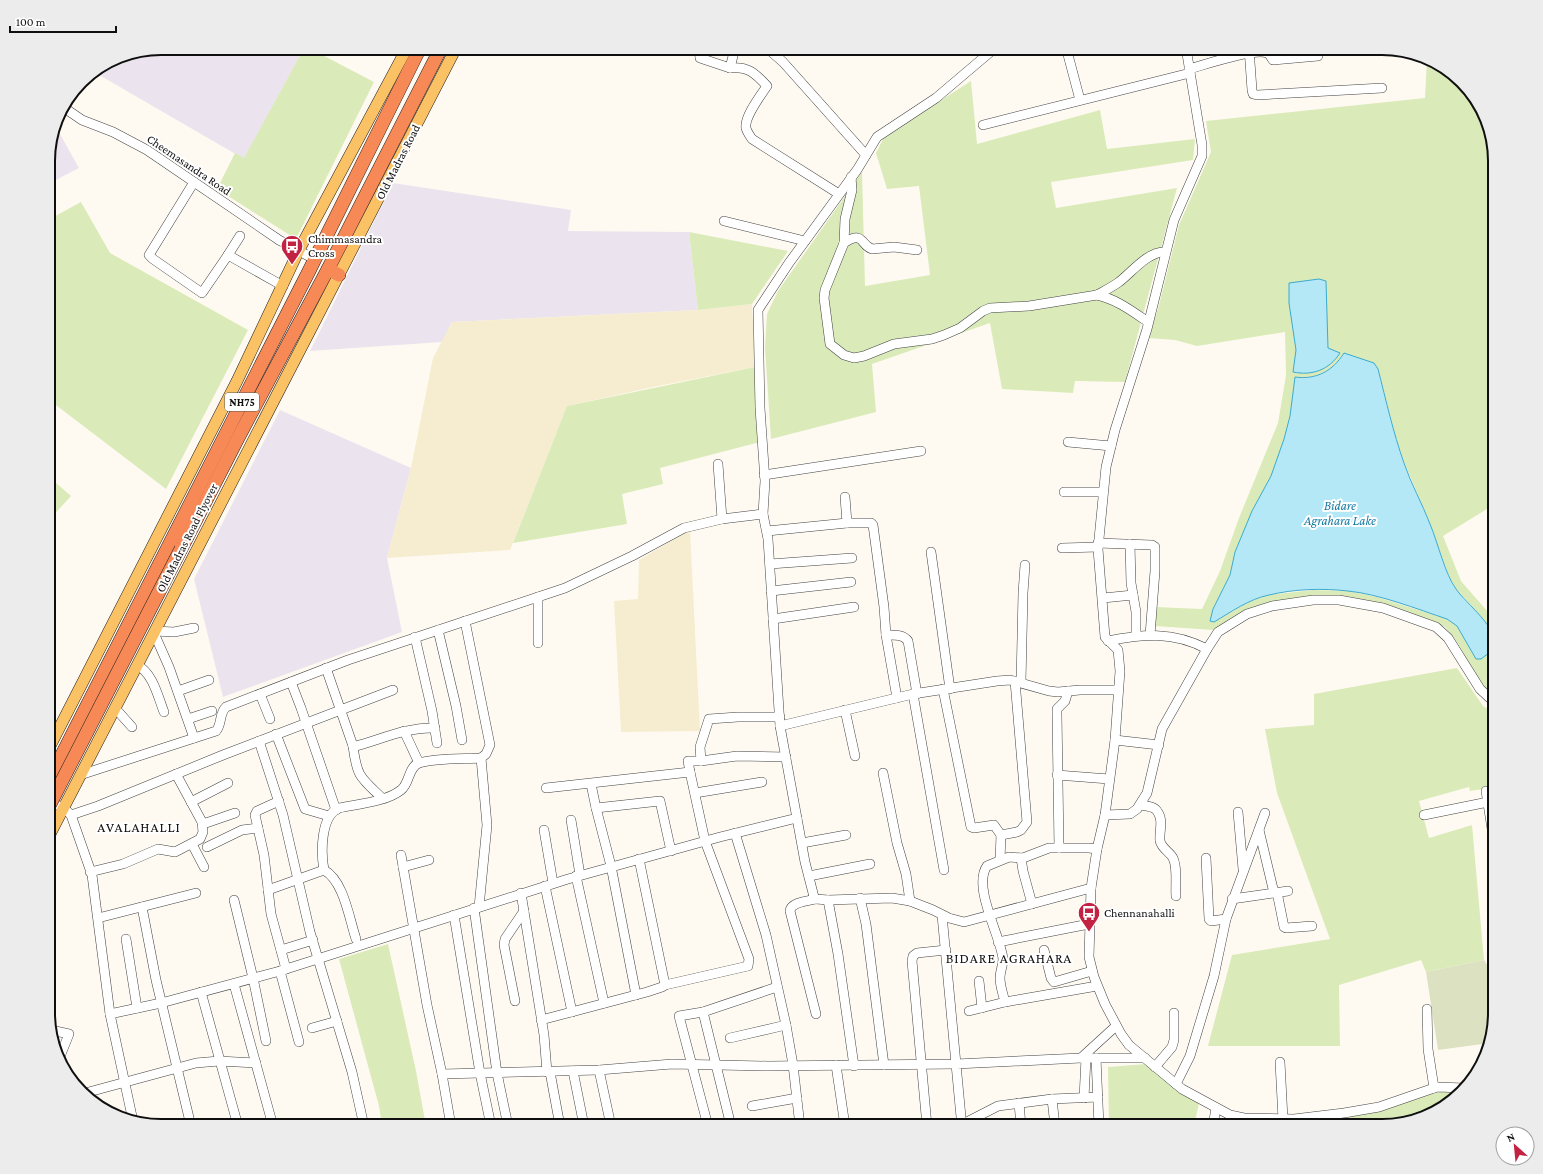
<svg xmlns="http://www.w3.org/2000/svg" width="1543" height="1174" viewBox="0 0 1543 1174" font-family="'Crimson Pro',serif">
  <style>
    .industrial { fill: #ebe4ee }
    .farmland { fill: #f6edd0 }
    .green { fill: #daebb9 }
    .cemetery { fill: #dce2c1 }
    .water { fill: #b5e8f7; stroke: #3aaad0 }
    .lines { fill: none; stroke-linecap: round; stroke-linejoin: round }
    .minor-casing { stroke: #424242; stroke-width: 10 }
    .major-casing { stroke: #202020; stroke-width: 12 }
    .highway-casing { stroke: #202020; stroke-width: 14 }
    .minor { stroke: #fff; stroke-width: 9 }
    .major { stroke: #fbc165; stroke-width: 11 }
    .highway { stroke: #f78957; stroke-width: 13 }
    .highway-bridge-casing { stroke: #202020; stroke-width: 14; stroke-linecap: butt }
    .highway-bridge { stroke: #f78957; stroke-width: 13 }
    .labels { text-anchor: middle; stroke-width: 4; stroke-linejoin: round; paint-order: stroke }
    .shield { fill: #fff; stroke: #575757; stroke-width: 1 }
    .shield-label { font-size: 11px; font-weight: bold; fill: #0f0f0f }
    .street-label { font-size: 12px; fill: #0f0f0f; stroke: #fff }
    .poi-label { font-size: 12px; fill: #0f0f0f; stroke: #fff; text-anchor: start }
    .water-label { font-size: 13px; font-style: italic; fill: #157ba4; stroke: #fff }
    .quarter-label { font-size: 14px; letter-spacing: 1px; fill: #0f0f0f; stroke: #fff }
    .rim { fill: none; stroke: #0f0f0f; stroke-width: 2 }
  </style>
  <rect width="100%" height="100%" fill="#fffaf1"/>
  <g class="industrial">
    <polygon points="161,48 304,48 244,159 94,72 118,57"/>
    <polygon points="56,127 79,168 48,184 48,154"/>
    <polygon points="393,183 571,210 568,231 689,232 698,310 452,322 442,342 310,351"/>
    <polygon points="280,410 411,468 387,558 402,632 223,697 194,579"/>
  </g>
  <g class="farmland">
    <polygon points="752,304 755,367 653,387 567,406 510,550 387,558 411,468 433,358 452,322 698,310"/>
    <polygon points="690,530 700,731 621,732 614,601 638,599 639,560"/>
  </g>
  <g class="green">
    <polygon points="304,48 309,48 374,82 296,239 217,189 235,153 244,158"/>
    <path d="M1427,59l24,13 32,39 12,50v343l-52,32 18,45 34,39v20l-6,-12 -12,-16 -21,-23 -7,-13 -19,-52 -25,-60 -8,-22 -19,-73 -34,-16c-12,19 -28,26 -49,24l-5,39 -6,23 -13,37 -19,35 -17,41 -5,23 -17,34 1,13 34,-20 20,-7 45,-5 36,1 28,6 70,22 10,7 19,33h5l14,-12v47l-14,-10 -24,-42 -12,-15 -65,-22 -30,-7 -102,11 -35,21 -58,-4v-19l47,2 18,-38 19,-53 39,-95 8,-48 -1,-43 -88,14 -22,-6 -27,-2 10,-29 21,-84 32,-73 -5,-31 219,-23z"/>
    <polygon points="971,81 977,144 1100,110 1107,149 1195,139 1193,160 1051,182 1056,208 1177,188 1125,382 1075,381 1073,393 1002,389 990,323 872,364 876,412 771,439 765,348 767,314 778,291 862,172 865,286 930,275 919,186 887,189 876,153 884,137"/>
    <polygon points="81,202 110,253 248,330 166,489 48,399 48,220"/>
    <polygon points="689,232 788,251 752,304 698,310"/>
    <polygon points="755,367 760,442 660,468 663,484 622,494 627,524 513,543 567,406"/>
    <polygon points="48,476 71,496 48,521"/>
    <polygon points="1457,668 1483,706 1495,713 1495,787 1470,791 1469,787 1419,801 1429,838 1472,825 1484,960 1426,972 1421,960 1339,985 1340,1046 1208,1046 1232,955 1330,939 1277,793 1265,729 1314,725 1314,694"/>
    <polygon points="388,944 416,1071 426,1126 382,1126 379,1106 339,959"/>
    <polygon points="1147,1064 1199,1103 1194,1126 1109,1126 1108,1067"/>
    <polygon points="1444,1091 1458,1093 1432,1114 1382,1126 1343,1126 1343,1118"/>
  </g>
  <polygon class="cemetery" points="1484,960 1495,977 1495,1013 1490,1043 1438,1050 1426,972"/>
  <g class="water">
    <path d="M1319,279l7,2 2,67 12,5c-11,17 -28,23 -47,19l3,-22 -7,-47v-20z"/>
    <path d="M1344,353l30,10 4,6c8,31 15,63 26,94 7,21 18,40 26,61 8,19 15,50 26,65 10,15 44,39 38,60l-13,10h-5l-19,-33 -10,-7c-30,-10 -68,-25 -99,-28 -26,-3 -54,-2 -79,4 -20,4 -38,17 -55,27l-4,-1 3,-12 17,-34 5,-23 17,-41 19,-35 13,-37 6,-23 5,-39c21,3 38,-6 49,-24z"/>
  </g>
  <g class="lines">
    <g class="minor-casing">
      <g id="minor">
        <polyline points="699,48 700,58 730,68 735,48"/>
        <polyline points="767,48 783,62 866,155"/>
        <polyline points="995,48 936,98 877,137 857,170 789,263 758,310 760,408 765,481 763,514 768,539 780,726 805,862 814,897 816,899 828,900 892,898 910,901 933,910 949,918 964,922 1091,888"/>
        <polyline points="1186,48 1202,145 1202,156 1174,220 1147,329 1115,430 1106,467 1098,549 1105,637 1118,650 1120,671 1115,740 1105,815 1097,849 1091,888 1089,957 1094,977 1105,1004 1121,1034 1129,1045 1182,1089 1230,1115 1244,1118 1294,1119 1344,1113 1379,1107 1437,1087 1464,1088"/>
        <polyline points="1249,48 1252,90 1253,94 1257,95 1382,88"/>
        <polyline points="1067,51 1080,100"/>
        <path d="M730,68c18,-2 25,5 37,18 -6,9 -23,31 -21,42 1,4 4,8 6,11l87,55"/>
        <path d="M1189,69c15,-4 65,-21 78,-16 3,1 4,5 6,7l45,-4"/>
        <polyline points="63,107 82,120 113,132 147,150 279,240 314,259"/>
        <polyline points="983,125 1190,73"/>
        <polyline points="194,182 149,255 153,259 202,293 228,255 283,286"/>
        <polyline points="724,221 805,241"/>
        <polyline points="844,243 845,219 852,190 851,177"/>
        <path d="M917,250l-23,-3 -22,2c-12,-4 -8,-19 -28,-6l-19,47 -1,8 6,46 14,11 10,3 10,-2 30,-12 38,-5 12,-4 16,-7 23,-17 7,-3 39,-2 68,-11c19,4 35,16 51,27"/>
        <polyline points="228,255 240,236"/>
        <path d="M1097,295c7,-4 15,-8 22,-13 12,-9 29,-31 46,-30"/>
        <polyline points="1068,442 1111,446"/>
        <polyline points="718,464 722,519"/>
        <polyline points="764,475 921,451"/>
        <polyline points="1064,492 1103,492"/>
        <polyline points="845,497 847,523"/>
        <polyline points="767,531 847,523 871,523 873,525 884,607 886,635 897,698"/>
        <polyline points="1098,543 1152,545 1155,547 1155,571 1150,635"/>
        <polyline points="1130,544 1131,583 1136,612 1136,635"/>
        <polyline points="1062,548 1098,547"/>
        <polyline points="931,552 950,689"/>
        <polyline points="770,564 852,558"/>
        <polyline points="771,591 851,582"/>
        <polyline points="1103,598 1133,595"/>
        <polyline points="773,619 854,607"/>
        <polyline points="465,621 490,745 486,754 481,758 487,825 479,907"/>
        <polyline points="438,630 456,706 462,740"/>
        <polyline points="155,631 174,632 194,628"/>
        <polyline points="154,633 169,667 194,738"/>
        <path d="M886,635c8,0 17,-1 22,6l9,53"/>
        <polyline points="415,637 432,711 437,743"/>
        <path d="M1108,641c35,-7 65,-10 99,8"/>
        <polyline points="538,643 538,597"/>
        <path d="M137,665c16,8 21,32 27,47"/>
        <path d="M326,668l27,78h3c26,-7 51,-19 79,-18"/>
        <polyline points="291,682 301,708 336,810"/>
        <polyline points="1021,682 1023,593 1025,565"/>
        <polyline points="943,689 971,827 974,828 994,825 1001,835 1017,832 1021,830 1027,822 1015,681"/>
        <polyline points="178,691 209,680"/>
        <polyline points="260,694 270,719"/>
        <polyline points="913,694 944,870"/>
        <polyline points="115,708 132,727"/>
        <polyline points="845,710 855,756"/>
        <polyline points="188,719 212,711"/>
        <polyline points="780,726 913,694 997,681 1010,680 1049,691 1058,692 1080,690 1118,690"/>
        <polyline points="404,731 419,763"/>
        <polyline points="276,734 305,809 329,816"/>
        <polyline points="1115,740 1159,745"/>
        <polyline points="259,741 283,815 310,932 352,1072 364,1126"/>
        <path d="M353,746c4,31 7,31 29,52"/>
        <polyline points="701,761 737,756 786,757"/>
        <polyline points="690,772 688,761 701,761 700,747 709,719 738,717 780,717"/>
        <polyline points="883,773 897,843 906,874 910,901"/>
        <path d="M80,775l136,-44c6,-6 3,-18 10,-24l122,-47 217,-72 67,-32 52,-28 38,-9 41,-5"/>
        <polyline points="1057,775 1109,779"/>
        <polyline points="591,784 596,808 611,866 636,995"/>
        <polyline points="1486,791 1495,848"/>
        <polyline points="695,793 762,782"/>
        <polyline points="48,801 64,808 71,815 92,875 110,1014 133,1121"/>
        <polyline points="279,801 257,811 255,815 264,855 271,914 286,969"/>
        <polyline points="191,802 228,783"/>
        <path d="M1140,805c5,1 14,1 17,6 7,9 2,20 3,30 2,8 10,11 13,17 5,10 2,27 3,38"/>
        <polyline points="596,808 660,801 671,851"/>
        <polyline points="1238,812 1243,869"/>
        <polyline points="71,815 98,806 223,755 393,690"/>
        <polyline points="1105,815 1130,814 1137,809 1147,793 1162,729 1207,649 1218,632 1247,614 1272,606 1313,600 1339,600 1383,608 1436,627 1448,638 1480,689 1495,703"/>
        <polyline points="1424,815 1488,802"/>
        <polyline points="571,820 580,875"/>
        <polyline points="202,822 206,823 235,813"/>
        <polyline points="544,830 553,883"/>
        <polyline points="1259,830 1274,893"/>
        <polyline points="735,833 766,935 786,1025 793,1065 800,1126"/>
        <polyline points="802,843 846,835"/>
        <polyline points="192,844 204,867"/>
        <polyline points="207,847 242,830 258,828"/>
        <polyline points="1059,848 1057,714 1057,709 1065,701 1068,691"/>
        <polyline points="401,855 427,1005 442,1074 451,1126"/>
        <polyline points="1021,858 1023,871 1032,904"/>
        <polyline points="1206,858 1209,919 1211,921 1226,919"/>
        <polyline points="639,859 665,985"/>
        <polyline points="1000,860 1001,835"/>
        <polyline points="403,867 429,860"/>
        <path d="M324,870c-3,-16 -4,-54 15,-62 18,-4 47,-6 62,-18 9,-7 7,-23 18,-27 16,-5 45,-4 62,-5"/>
        <polyline points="90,872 123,864 158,849 175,852 200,839 203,832 202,822 176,774"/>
        <polyline points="576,876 604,1003"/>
        <polyline points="809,876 870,864"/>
        <polyline points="545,886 572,1012"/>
        <path d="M268,890l56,-20c20,11 25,48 32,69"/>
        <polyline points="1277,892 1284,927 1286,928 1312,926"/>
        <polyline points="521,893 544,1035 547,1072"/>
        <polyline points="860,898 866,924 884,1065"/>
        <path d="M816,899c-8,2 -25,3 -26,12l26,103"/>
        <polyline points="1232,899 1288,891"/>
        <polyline points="234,900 253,978 266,1041"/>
        <polyline points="828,900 838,954 854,1066"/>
        <polyline points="142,907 156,980 191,1126"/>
        <polyline points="474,908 497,1073 508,1126"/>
        <polyline points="454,915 480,1073 491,1126"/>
        <polyline points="98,918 196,893"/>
        <polyline points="126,939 137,1008"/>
        <polyline points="998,942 1089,924"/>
        <polyline points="281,950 313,940"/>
        <polyline points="1044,950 1051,978 1054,982 1092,971"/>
        <polyline points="280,971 299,1042"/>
        <polyline points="979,981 982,1008"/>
        <polyline points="234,984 273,1126"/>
        <polyline points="201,992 238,1126"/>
        <polyline points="515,1001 504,945 505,939 524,911"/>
        <polyline points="1005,1002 1097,986"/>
        <polyline points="1427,1009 1428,1049 1434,1088"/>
        <path d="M969,1011l36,-9c-2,-8 -5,-16 -5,-24 0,-7 3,-12 3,-19 -2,-22 -31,-72 -16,-93l22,-9 14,1 26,-10h40l8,1"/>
        <polyline points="703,1012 731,1126"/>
        <polyline points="110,1014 161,1003 280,971 568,879 720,837 797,818"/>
        <polyline points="541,1020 647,992 662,987 665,985 748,966 749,959 705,841 690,772 546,788"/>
        <polyline points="312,1028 337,1021"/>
        <polyline points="51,1030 69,1034 59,1059"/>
        <polyline points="730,1038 786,1025"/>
        <polyline points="1081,1058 1116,1026"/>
        <polyline points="1096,1058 1099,1126"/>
        <polyline points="1280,1062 1283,1119"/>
        <polyline points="836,1065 845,1126"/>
        <polyline points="1155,1067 1172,1047 1174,1040 1174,1013"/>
        <polyline points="599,1070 611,1126"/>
        <polyline points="573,1071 584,1126"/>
        <polyline points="550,1072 560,1126"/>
        <polyline points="442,1074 599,1070 672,1064 768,1066 956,1064 942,915"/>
        <polyline points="1176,1084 1190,1056 1214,976 1226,919 1265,813"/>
        <polyline points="85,1093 196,1063 219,1061 256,1063"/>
        <polyline points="1084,1098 1086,1058"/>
        <polyline points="1052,1099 1055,1126"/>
        <polyline points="1019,1103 1021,1126"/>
        <polyline points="752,1106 797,1098"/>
        <polyline points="961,1117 956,1064 1081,1058 1145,1058"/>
        <polyline points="708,1126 679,1016 703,1012 777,987"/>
        <polyline points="927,1126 912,961 913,956 917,953 946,950"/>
        <polyline points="959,1126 998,1106 1052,1099 1098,1097"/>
        <polyline points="1213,1126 1216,1108"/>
      </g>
    </g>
    <g class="major-casing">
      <g id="major">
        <polyline points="48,750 237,381 299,250 407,48"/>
        <polyline points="48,838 456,48"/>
      </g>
    </g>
    <g class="highway-casing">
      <g id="highway">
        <polyline points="328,269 339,275"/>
        <polyline points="181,549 238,438 328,269 441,48"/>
        <polyline points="48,782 309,271 420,48"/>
      </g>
    </g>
    <use href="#minor" class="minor"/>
    <use href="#major" class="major"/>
    <use href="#highway" class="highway"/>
    <g class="highway-bridge-casing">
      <polyline id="highway-bridge" points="48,808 181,549"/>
    </g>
    <use href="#highway-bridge" class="highway-bridge"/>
  </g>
  <defs>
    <g id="bus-pin" transform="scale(1.15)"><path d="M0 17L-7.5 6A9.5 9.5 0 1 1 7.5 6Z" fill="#c32342" stroke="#fff"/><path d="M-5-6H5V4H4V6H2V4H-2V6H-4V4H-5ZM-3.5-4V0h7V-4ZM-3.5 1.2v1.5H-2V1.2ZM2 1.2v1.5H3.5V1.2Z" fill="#fff"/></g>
  </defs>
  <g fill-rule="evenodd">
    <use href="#bus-pin" x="292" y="246"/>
    <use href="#bus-pin" x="1089" y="913"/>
  </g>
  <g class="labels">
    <rect class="shield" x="225" y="393" width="34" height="18" rx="3"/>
    <g class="shield-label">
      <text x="242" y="406">NH75</text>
    </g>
    <g class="street-label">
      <text transform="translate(398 162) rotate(-63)" y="4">Old Madras Road</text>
      <text transform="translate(189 165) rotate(34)" y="4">Cheemasandra Road</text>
      <text transform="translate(187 538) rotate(-63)" y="4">Old Madras Road Flyover</text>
    </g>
    <g class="poi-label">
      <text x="308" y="243">Chimmasandra<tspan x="308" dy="14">Cross</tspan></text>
      <text x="1104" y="917">Chennanahalli</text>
    </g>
    <g class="water-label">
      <text x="1340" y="510">Bidare<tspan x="1340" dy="15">Agrahara Lake</tspan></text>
    </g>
    <g class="quarter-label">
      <text x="139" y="832">AVALAHALLI</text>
      <text x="1009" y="963">BIDARE AGRAHARA</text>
    </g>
  </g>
  <path d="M0 0H1543V1174H0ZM161 55H1382A106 106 0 0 1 1488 161V1013A106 106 0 0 1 1382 1119H161A106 106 0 0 1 55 1013V161A106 106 0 0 1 161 55Z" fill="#ececec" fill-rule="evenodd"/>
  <path class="rim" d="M161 55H1382A106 106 0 0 1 1488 161V1013A106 106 0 0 1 1382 1119H161A106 106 0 0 1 55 1013V161A106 106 0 0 1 161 55Z"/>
  <g transform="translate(1515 1146) rotate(333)"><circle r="19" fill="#ffffff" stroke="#9f9f9f"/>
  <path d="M0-3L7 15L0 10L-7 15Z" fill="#c32342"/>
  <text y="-6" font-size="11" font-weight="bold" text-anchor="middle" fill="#0f0f0f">N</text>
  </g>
  <path d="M10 26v6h106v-6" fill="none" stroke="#0f0f0f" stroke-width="2"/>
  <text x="16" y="26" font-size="12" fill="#0f0f0f" stroke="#ffffff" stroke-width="3" paint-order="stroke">100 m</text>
</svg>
